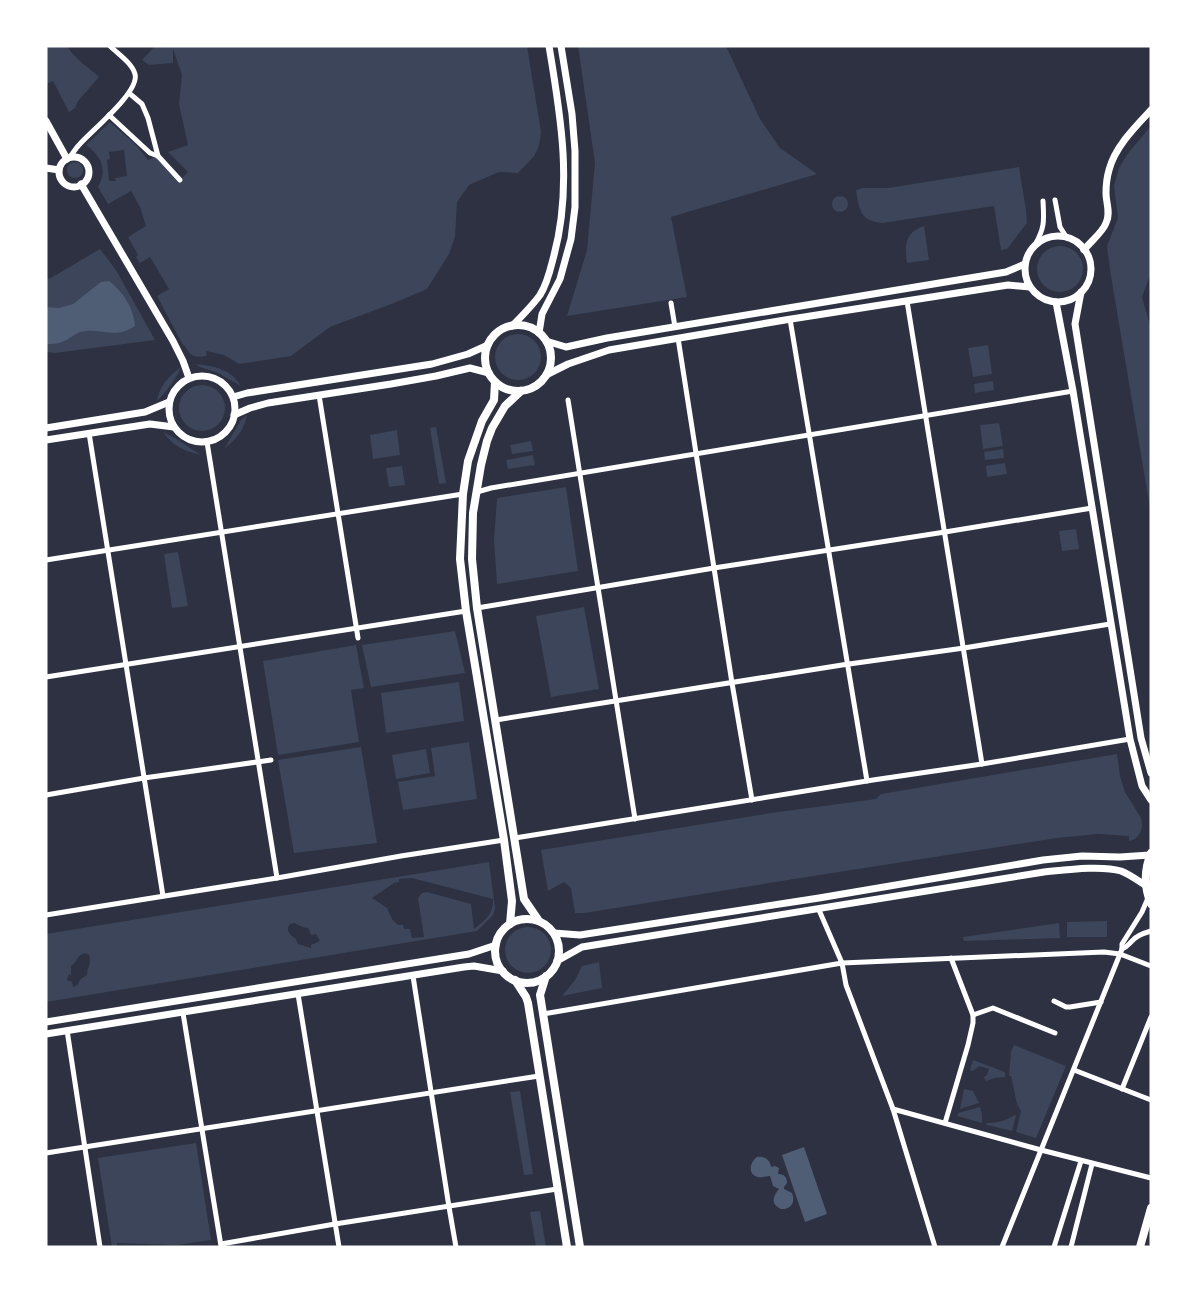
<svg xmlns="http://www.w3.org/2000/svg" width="1197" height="1293" viewBox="0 0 1197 1293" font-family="'IBM Plex Sans',sans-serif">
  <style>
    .green { fill: #3c4559; fill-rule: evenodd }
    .water { fill: #4f5d75 }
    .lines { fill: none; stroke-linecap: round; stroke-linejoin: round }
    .minor { stroke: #fff; stroke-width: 5 }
    .tertiary { stroke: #fff; stroke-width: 7 }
    .secondary { stroke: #fff; stroke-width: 8 }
  </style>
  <rect width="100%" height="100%" fill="#2d3142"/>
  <g class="green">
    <path d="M46,46h21c9,14 20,20 32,31l-21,24 -3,7 -6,4 -16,-31 -7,3z"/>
    <path d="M155,46h372l14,86c-2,22 -8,26 -23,41l-19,-1 -30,13 -12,17 -2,35 -6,17 -22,35 -33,14 -64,24 -39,29 -52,8 -15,-9 -18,-4 1,5c-12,2 -16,1 -22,-10l-2,-1 -26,-49 12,-7 -19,-32 -10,6 -4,-6 2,-2 -10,-18 18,-11 -6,-19 -9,-16 -23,13 -10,-17c10,-18 3,-31 -12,-42l24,-23 26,23 12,15 10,-4 22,24 8,-8 -20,-20 20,-7 -9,-41 3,-29 -9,-26v14l-24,2 -7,-5zM124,150l3,26 -12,2 1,3h-7l-2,-21 3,-1 -1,-7z"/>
    <polygon points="578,46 726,46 760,119 780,148 817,174 671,217 687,297 567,316 587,250 595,163"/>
    <polygon points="1151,126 1151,273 1142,297 1151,329 1151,514 1110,270 1107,246 1118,218 1114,186 1119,168 1129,152"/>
    <circle cx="75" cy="170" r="8"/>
    <path d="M1019,167l7,43 1,13 -20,26 -6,1 -7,-44 -112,17c-22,-2 -23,-14 -26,-33l7,-2h25z"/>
    <circle cx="840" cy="204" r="8"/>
    <path d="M924,226l5,34 -22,3c-2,-18 -3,-30 17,-37z"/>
    <circle cx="1060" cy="269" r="23"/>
    <polygon points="100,249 116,270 155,340 55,353 46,352 46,277 49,279"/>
    <circle cx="518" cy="357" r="23"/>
    <polygon points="988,345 992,374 973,377 968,348"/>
    <path d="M195,364c19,2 36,5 46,22l-23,-13 -18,-6z"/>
    <path d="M181,367c-6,13 -14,24 -24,34 2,-15 12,-25 24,-34z"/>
    <polygon points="993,381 994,390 975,393 974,384"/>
    <circle cx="202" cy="408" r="23"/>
    <path d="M247,415c-4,17 -10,23 -23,34l17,-29z"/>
    <polygon points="999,423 1003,446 983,449 980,425"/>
    <polygon points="436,427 446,483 439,484 430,428"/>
    <polygon points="397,430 400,455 373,459 370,435"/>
    <path d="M163,432c14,6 25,15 38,23 -17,-4 -28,-9 -38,-23z"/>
    <polygon points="531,441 533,451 512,454 510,445"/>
    <polygon points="1003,449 1004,458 985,460 984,452"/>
    <polygon points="533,455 535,465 508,469 506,460"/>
    <polygon points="1005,463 1007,474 987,477 986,466"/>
    <polygon points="402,466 405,485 389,487 386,468"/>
    <polygon points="566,487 578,571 497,584 494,540 497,498"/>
    <polygon points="1076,529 1079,549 1062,551 1059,531"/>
    <polygon points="178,552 188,606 172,608 164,554"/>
    <polygon points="584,607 599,689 551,697 536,616"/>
    <polygon points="455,631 465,673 371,687 362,645"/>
    <polygon points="356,645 364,688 351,690 359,742 278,755 263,661"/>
    <polygon points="459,682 464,721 386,733 381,693"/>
    <polygon points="469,742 477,799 403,810 398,782 435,776 431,748"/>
    <polygon points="361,747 377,843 294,853 278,760"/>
    <polygon points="426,749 430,773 396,779 392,755"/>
    <path d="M1117,754l3,22 5,16 16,26c3,10 -1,21 -12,23v-5l-31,-2 -41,4 -263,41 -209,34h-10l-4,-25 -7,-6 -16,9 -7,-41 230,-37 105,-14 5,-5z"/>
    <path d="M489,862l6,46 -2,7 -16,16 -431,71v-68zM412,878l81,21c1,15 -8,21 -19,30l-3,-25 -44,-12 -5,1 -4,5 6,39 -12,1 -2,-9h-6l-1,-4h-5l-6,-6 -5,-11 -15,-10 22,-15 5,-1v-3zM294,923c5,2 9,5 14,5l3,7 5,-1 4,7 -9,4v3l-13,-4 -2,-5c-6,-4 -11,-9 -6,-15zM85,953l4,2c3,7 -2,13 -2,20 -5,3 -8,4 -9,10l-5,2 -1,-5 -5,-2 2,-6 2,1v-9c6,-4 6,-11 14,-13z"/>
    <polygon points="1107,921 1107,937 1067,937 1067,922"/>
    <polygon points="1059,923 1060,938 964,941 963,937"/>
    <circle cx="528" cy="950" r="23"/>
    <polygon points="599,962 602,988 562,996 575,980 582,966"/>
    <polygon points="1014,1045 1066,1066 1036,1138 1016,1132 1021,1111 1017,1104 1011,1076 1009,1076 1011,1052"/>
    <polygon points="973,1060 1005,1072 1005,1077 995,1078 986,1081 984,1077 987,1075 989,1069 979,1066 973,1071 970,1070"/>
    <polygon points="964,1089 973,1091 979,1103 960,1109"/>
    <polygon points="520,1091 533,1174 524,1175 510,1092"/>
    <polygon points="980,1107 982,1114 982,1123 957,1116 958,1113"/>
    <path d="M1015,1115l1,1 -4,15 -25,-6 -1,-2c12,0 19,-2 29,-8z"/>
    <polygon points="196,1143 211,1240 177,1245 117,1243 117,1247 112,1247 98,1158"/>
    <polygon points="540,1211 546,1247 536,1247 530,1212"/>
  </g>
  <g class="water">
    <path d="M109,281c14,11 25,27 26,45 -20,14 -35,1 -55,6 -6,2 -12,8 -18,10 -5,2 -11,2 -16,2v-37l13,1 14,-4 28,-22z"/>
    <polygon points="804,1147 827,1214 805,1222 782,1155"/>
    <path d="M757,1157c7,-1 13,2 14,10l4,-1 4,2 -1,6c6,0 9,3 9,9l-3,4v2l8,4c4,10 -2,17 -11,16 -11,-5 -8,-13 -2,-20l-6,-3 -3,-10c-4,0 -8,2 -12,1 -11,-3 -8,-15 -1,-20z"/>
  </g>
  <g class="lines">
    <g class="minor">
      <polyline points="129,93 142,104 148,118 158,156"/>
      <polyline points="109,115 150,153 158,156 180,180"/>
      <path d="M70,157c3,-4 6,-9 9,-12 12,-14 61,-53 56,-71 -3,-11 -17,-20 -25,-28"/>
      <polyline points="1055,200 1060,227 1067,238"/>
      <path d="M1035,245c10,-18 9,-24 8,-44"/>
      <polyline points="907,301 982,764"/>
      <polyline points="671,303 675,327"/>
      <polyline points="790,319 867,781"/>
      <polyline points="678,338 732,683 752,800"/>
      <polyline points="319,395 358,638"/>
      <polyline points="568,400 635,819"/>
      <polyline points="89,433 163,896"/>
      <polyline points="207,442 277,878"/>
      <polyline points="477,492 491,488 1073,391"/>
      <polyline points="46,560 463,494"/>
      <polyline points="477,608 714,568 945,532 1092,508"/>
      <polyline points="46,677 466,611"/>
      <polyline points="496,720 842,665 964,648 1110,624"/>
      <polyline points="46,795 144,778 271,760"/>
      <polyline points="515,838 873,780 982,764 1130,739"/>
      <polyline points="819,910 842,963 846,985 893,1109 935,1247"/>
      <polyline points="46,915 277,878 401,856 504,840"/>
      <path d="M1122,949c5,-2 6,-4 10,-8 4,-5 12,-8 19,-10"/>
      <polyline points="413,976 449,1207 456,1247"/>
      <polyline points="298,994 339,1247"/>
      <polyline points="1054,1001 1066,1007 1070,1007 1101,1002"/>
      <polyline points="183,1013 221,1246"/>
      <polyline points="543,1014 842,963 1104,952 1120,954 1151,966"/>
      <polyline points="973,1015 993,1008 1055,1033"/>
      <polyline points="67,1030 100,1247"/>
      <polyline points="1074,1070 1151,1100"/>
      <polyline points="1122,1089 1151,1017"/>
      <polyline points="893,1109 1041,1150 1151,1178"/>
      <polyline points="945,1123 968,1045 973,1023 973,1015 951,958"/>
      <polyline points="46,1153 539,1076"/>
      <polyline points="221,1244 335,1224 557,1189"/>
      <polyline points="1002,1247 1122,949 1122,944 1142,912 1148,898"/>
      <polyline points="1054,1247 1081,1161"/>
      <polyline points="1071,1247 1092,1164"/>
    </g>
    <g class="tertiary">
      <polyline points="46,121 67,159"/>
      <circle cx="74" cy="172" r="15"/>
      <polyline points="46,168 59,170"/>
      <polyline points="81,184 173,341 183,361 189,378"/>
      <circle cx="1058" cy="269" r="33"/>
      <path d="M1084,250c6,-8 19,-18 22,-27 5,-10 0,-20 0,-30 0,-8 1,-16 3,-23 6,-23 26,-43 42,-60"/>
      <polyline points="1081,292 1075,324 1141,738 1151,773"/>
      <polyline points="1056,302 1073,391 1130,739 1142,786 1151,800"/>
      <path d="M512,326c10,-10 20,-20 28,-31 7,-11 10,-24 13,-36 20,-71 8,-142 -4,-213"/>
      <polyline points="539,333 542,314 560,279 571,239 575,207 575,151 572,114 561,46"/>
      <polyline points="546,341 566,347 607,338 1006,272 1025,264"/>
      <polyline points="546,375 568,364 609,350 785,320 1008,285 1030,287"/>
      <circle cx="202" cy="409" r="33"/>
      <polyline points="233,397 247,393 432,364 468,354 488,345"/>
      <polyline points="234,415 250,408 268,403 391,384 436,376 470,368 489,373"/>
      <polyline points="46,428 145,412 169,402"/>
      <polyline points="46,440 150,424 174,427"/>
      <polyline points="554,933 580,935 819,898 1043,860 1082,856 1120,857 1150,855"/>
      <path d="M557,961l25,-14 462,-75c21,-2 57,-7 77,-1 8,3 16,9 24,14"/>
      <polyline points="46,1022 469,954 496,945"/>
      <polyline points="46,1034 464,967 474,966 503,971"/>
    </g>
    <g class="secondary">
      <circle cx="518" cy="358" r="33"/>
      <polyline points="495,382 494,400 482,421 468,461 463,494 460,559 466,611 504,840 512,901 510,924"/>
      <polyline points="521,391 505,406 492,428 487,441 481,465 473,513 472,559 477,608 524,899 539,921"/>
      <path d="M1151,853c-7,17 -7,34 0,51"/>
      <circle cx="527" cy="951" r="32"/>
      <polyline points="546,976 540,995 541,1001 580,1247"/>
      <polyline points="515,980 526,997 528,1003 567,1247"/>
      <polyline points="1140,1247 1151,1208"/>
    </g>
  </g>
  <rect width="1197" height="1293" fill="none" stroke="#ffffff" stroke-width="95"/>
</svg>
